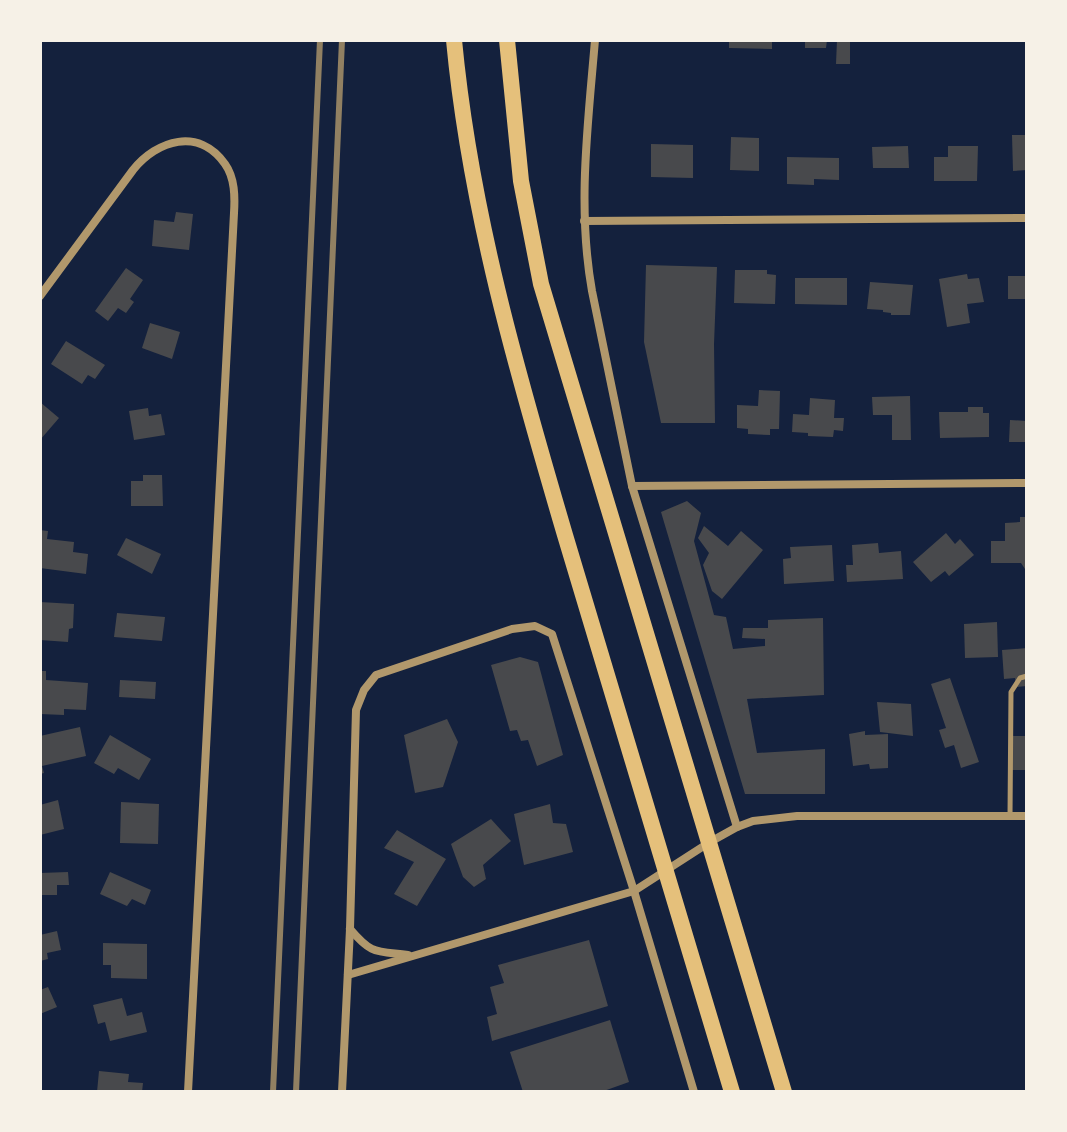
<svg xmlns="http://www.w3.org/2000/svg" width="1067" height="1132" viewBox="0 0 1067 1132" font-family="Inter,sans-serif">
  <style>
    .building { fill: #48494c }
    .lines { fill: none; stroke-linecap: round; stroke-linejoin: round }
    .service { stroke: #b1986c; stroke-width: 5 }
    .minor { stroke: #b1986c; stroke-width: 8 }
    .primary { stroke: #e5c07b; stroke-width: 16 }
    .rail { stroke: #918062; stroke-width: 6 }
  </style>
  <rect width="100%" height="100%" fill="#14213d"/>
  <g class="building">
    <polygon points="729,40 772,40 772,49 729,48"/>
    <polygon points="805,40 827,40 826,48 805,48"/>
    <polygon points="837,40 850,40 850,64 836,64"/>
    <polygon points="1012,135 1026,135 1027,170 1013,171"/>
    <polygon points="731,137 759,138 759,171 730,170"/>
    <polygon points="651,144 693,145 693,178 651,177"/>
    <polygon points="908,146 909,168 873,168 872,147"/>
    <polygon points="948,146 978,146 977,181 934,181 934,157 948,157"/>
    <polygon points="787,157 839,158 839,180 814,179 814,185 787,184"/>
    <polygon points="176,212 193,214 189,250 152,246 154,220 174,222"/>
    <polygon points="646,265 717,267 714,344 715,423 661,423 644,342"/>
    <polygon points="126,268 143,280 130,299 134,302 126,313 118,308 108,321 95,311"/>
    <polygon points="735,270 767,270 767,274 776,275 775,304 734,303"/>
    <polygon points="967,274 968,279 979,278 984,302 967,304 970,323 947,327 939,279"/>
    <rect x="1008" y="276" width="19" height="23"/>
    <polygon points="795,278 847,278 847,305 795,304"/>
    <polygon points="870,282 913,285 910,315 891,315 891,313 883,312 883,310 867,309"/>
    <polygon points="150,323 180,332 172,359 142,348"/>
    <polygon points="66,341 105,365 95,379 88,375 82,384 51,364"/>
    <polygon points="759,390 780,391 779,429 770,429 770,435 748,434 748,429 737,428 737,405 758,406"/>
    <polygon points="910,396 911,440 892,440 892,415 873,415 872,397"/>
    <polygon points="810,398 835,400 834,418 844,418 843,431 834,430 833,437 808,436 808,433 792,432 793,414 809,415"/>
    <polygon points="40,402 59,418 40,440"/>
    <polygon points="968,407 983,407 983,413 989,413 989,437 940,438 939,412 968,412"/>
    <polygon points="148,408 149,416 161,414 165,435 134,440 129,411"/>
    <polygon points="1010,420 1027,421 1027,442 1009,442"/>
    <polygon points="143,475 162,475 163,506 131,506 131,481 143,481"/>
    <polygon points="687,501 701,513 694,541 714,615 726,617 733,649 765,646 765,639 742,638 743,628 768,628 768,620 823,618 824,695 747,699 757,753 825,749 825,794 745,794 661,512"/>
    <polygon points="1020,517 1027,517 1027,569 1025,569 1021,563 991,563 991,541 1005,541 1005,523 1020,522"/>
    <polygon points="704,526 728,546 741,531 763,550 722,599 712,591 703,565 709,553 698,538"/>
    <polygon points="40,530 48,531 47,539 74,542 73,552 88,554 86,574 40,568"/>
    <polygon points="946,533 955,544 960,539 974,555 949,576 945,571 931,582 913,562"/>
    <polygon points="126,538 161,554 152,574 117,555"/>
    <polygon points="878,543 879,553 901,551 903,579 847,582 846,565 853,565 852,545"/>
    <polygon points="832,545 834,581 784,584 783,559 791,558 790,547"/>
    <polygon points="40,602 74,604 73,628 69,629 68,642 40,640"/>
    <polygon points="117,613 165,617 162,641 114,637"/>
    <polygon points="997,622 998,657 965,658 964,624"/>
    <polygon points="1027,648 1027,686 1016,687 1015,678 1004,679 1002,650"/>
    <polygon points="520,657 538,662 563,755 537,766 528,740 521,741 517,730 510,731 491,665"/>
    <polygon points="40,671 46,671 46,680 88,683 86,710 64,709 64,715 40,714"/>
    <polygon points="950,678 979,762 961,768 954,745 945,748 939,730 946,728 931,684"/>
    <polygon points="120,680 156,682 155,699 119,697"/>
    <polygon points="877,702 911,704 913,736 880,732"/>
    <polygon points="447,719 458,742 443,787 415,793 404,735"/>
    <polygon points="80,727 86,756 42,766 44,773 40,774 40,736"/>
    <polygon points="865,731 865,735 888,734 888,768 870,769 869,764 853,766 849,734"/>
    <polygon points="110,735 151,759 139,780 118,768 114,774 94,763"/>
    <polygon points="1012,736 1027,736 1027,770 1011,770"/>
    <polygon points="58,800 64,829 40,835 40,805"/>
    <polygon points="121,802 159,804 158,844 120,843"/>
    <polygon points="550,804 553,823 566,824 573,852 524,865 514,814"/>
    <polygon points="491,819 511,841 483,865 486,879 474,887 463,877 451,844"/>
    <polygon points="397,830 446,859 417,906 394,894 414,862 384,848"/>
    <polygon points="68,872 69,885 57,885 57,895 40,895 40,873"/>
    <polygon points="110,872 151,890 145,905 132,899 127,906 100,894"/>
    <polygon points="57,931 61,950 47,953 48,959 40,961 40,935"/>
    <polygon points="589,940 608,1006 492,1041 487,1017 497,1014 490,987 504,983 498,965"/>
    <polygon points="103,943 147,944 147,979 111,978 111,965 103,965"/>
    <polygon points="48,987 57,1007 40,1014 40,990"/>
    <polygon points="122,998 127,1016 142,1012 147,1032 110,1041 105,1022 98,1024 93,1005"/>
    <polygon points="610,1020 629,1082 601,1092 523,1092 510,1052"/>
    <polygon points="99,1071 129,1074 128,1082 143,1083 142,1092 97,1092"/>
  </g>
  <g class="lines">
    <polyline class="service" points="1010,816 1011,692 1020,678 1027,676"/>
    <g class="minor">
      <path d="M595,40c-7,84 -18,167 -3,251l40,195 105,341"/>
      <polyline points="584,221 1027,218"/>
      <path d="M40,296l93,-126c24,-30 66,-43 92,-6 10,14 10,33 9,49l-46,879"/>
      <polyline points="632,486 1027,483"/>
      <path d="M350,929c22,26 26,22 58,26"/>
      <polyline points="348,975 634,891 710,842 737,827 753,821 797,816 1027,816"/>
      <polyline points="342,1092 350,929 356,710 364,690 376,675 512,629 535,626 552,634 634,891 694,1092"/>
    </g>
    <g class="primary">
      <path d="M454,40c16,170 63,332 111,495 54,186 112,371 167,557"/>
      <polyline points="507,40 521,181 541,284 784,1092"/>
    </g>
    <g class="rail">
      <polyline points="273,1092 320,40"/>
      <polyline points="296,1092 342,40"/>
    </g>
  </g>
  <rect width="1067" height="1132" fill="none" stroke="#f6f1e7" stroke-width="84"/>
</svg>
